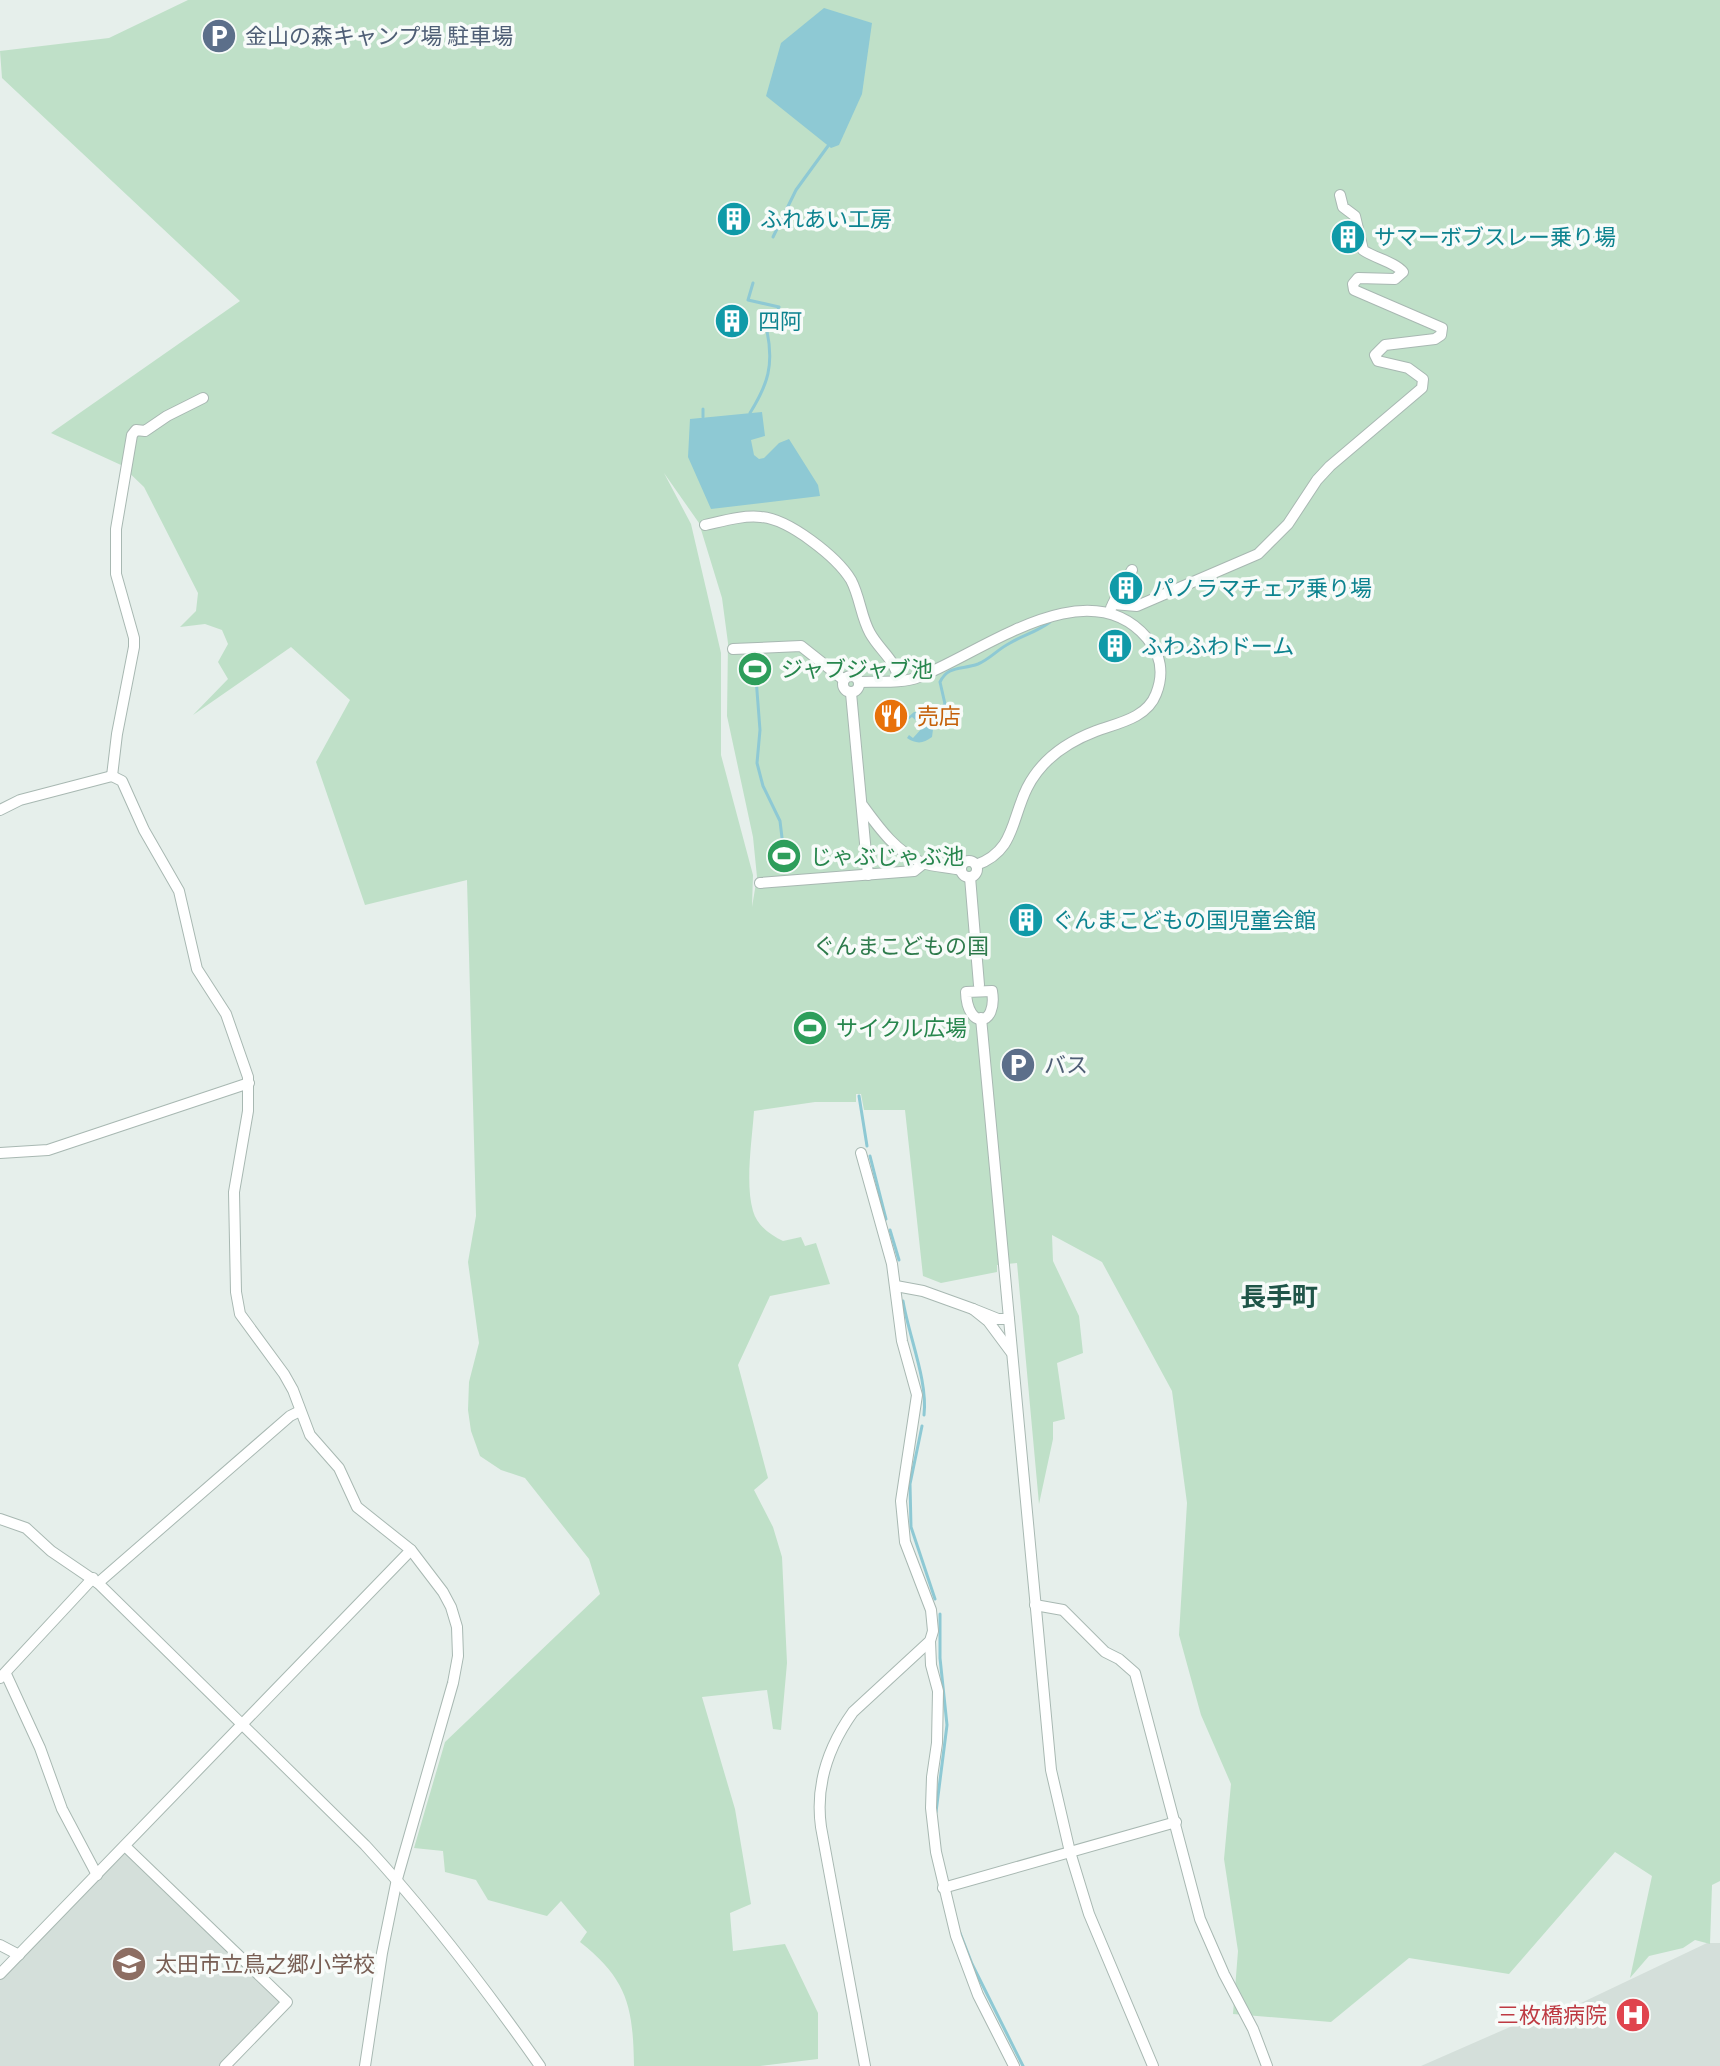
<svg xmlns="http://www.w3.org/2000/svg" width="1720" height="2066" viewBox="0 0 1720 2066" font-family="Signika,'Noto Sans JP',sans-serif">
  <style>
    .built { fill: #d4dfda }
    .green { fill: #bfe0c8; fill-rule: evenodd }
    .water { fill: #8ec9d4 }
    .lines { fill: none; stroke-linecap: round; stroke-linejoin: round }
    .stream { stroke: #8ec9d4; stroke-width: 3 }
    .minor-casing { stroke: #a8b8b2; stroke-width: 12 }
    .minor { stroke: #fff; stroke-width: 10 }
    .labels { text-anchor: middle; stroke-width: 7; stroke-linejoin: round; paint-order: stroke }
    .service-label { font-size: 22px; fill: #4e5e75; stroke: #f7fbf9; text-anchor: start }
    .culture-label { font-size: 22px; fill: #0d838f; stroke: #f7fbf9; text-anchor: start }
    .leisure-label { font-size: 22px; fill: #27864d; stroke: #f7fbf9; text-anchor: start }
    .food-label { font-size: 22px; fill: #c56008; stroke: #f7fbf9; text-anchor: start }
    .park-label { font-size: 22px; fill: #2d7a4b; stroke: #f7fbf9 }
    .education-label { font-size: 22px; fill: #785e54; stroke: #f7fbf9; text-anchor: start }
    .health-label { font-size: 22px; fill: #be3a42; stroke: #f7fbf9; text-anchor: end }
    .quarter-label { font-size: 26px; font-weight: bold; fill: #1f5548; stroke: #f7fbf9 }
  </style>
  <rect width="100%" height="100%" fill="#e6efeb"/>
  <g class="built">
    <polygon points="126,1847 287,2002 225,2066 0,2066 0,1974"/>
    <polygon points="1707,1943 1720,1943 1720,2066 1421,2066 1510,2027 1581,2003"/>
  </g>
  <path class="green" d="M188,0h1532v1881l-8,4 -2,59 -15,-4 -12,8 -34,8 -19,22 22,-102 -37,-24 -106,122 -100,-16 -78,64 -98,-8 5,-63 -14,-92 7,-75 -30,-69 -22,-80 8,-132 -15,-112 -70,-129 -50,-27 1,26 26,55 4,37 -26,10 8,56 -12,3v17l-14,65 -22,-241 -20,2v7l-56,11 -18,-7 -18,-166h-41l-3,-16h-5v8h-41l-61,9c-2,30 -9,72 -1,100 4,15 18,24 30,30l18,-4 4,9 11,-3 14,41 -60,12 -32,69 30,113 -14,12 19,37 9,30 5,106 -6,67 -8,-1 -6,-39 -65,7 33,112 16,95 -21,9 3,38 52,-7 33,69v46l-58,7h-126c-1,-59 -6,-86 -54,-124l7,-10 -26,-31 -14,15 -59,-16 -12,-20 -31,-8 -2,-21 -29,-3 31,-106 155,-148 -11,-35 -64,-81 -24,-8 -21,-14 -9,-25 -3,-21 1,-28 10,-39 -11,-81 8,-46 -9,-336 -102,25 -49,-143 34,-62 -59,-53 -98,68 35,-36 -10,-17 10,-18 -6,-14 -17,-6 -25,3 16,-16 2,-18 -54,-106 -23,-22 -70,-32 189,-132 -238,-223 -2,-27 109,-13zM664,473l35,50 23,75 6,45 -1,73 26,121 4,40 -5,30 1,-32 -32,-120v-102l-30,-129z"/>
  <g class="water">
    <polygon points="824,8 872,23 862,94 839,145 831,148 766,96 781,43"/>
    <polygon points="762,412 765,436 751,440 754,455 759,459 764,458 779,443 789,439 818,485 820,496 711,509 688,457 690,419"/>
    <circle cx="755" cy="668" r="10"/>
    <path d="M914,712h10l10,10 -2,15c-9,7 -16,7 -25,1l2,-3 4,3 10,-11 -11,-10 -4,3 -2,-1z"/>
    <circle cx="785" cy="857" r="11"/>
  </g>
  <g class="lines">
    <g class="stream">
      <polyline points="773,237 796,190 828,146"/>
      <path d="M750,413c18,-29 24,-48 17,-82l7,-9 5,-15 -31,-7 5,-17"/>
      <polyline points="703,417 703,409"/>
      <polyline points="756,678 760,730 757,763 763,786 780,821 783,846"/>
      <path d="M932,720l13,-16 -5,-22c8,-17 22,-12 38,-18 12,-5 20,-15 32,-21 13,-8 27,-11 40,-21"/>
      <polyline points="859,1096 867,1146"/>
      <polyline points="870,1156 886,1219"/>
      <polyline points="890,1230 899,1260"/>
      <path d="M903,1301c6,36 25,80 21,114"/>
      <polyline points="922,1426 910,1484 911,1527 935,1599"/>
      <polyline points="936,1812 947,1725 940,1658 940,1614"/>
      <polyline points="960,1933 972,1964 1023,2066"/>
    </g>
    <g class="minor-casing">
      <g id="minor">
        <path d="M705,525c18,-4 38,-10 56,-8 28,2 76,40 90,63 9,17 10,37 19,53 10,18 25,26 29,47"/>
        <polyline points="1126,581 1132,570"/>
        <path d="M1113,604l24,2 121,-52 30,-30 29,-44 13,-14 92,-78 1,-9 -15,-11 -30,-7 -3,-6 10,-10 50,-6 6,-4 1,-7 -88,-38 -1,-6 5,-6 37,1 8,-7c-8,-10 -29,-14 -40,-22l-8,-34 -12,-9 -3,-12"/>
        <polyline points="1111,608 1119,591"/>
        <polyline points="733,649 801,646 844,680"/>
        <circle cx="851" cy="684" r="8"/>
        <path d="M859,682c19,-1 42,2 60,-5 64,-25 168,-109 228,-39 14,16 17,36 9,56 -9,24 -38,29 -60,37 -29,11 -55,29 -69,57 -16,32 -12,63 -51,77"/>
        <polyline points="851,693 868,875"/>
        <polyline points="112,776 117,734 134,647 134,638 116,574 116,529 132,435 136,430 145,431 167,416 203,398"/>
        <path d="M863,806c16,22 34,47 60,57 11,4 26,4 38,7"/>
        <polyline points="0,810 20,800 112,776 122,781 144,830 179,891 197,969 226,1014 248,1077 248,1111 234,1192 236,1292 240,1314 284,1374 293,1390 310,1435 339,1468 357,1507 411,1550 443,1592 451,1607 457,1627 458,1656 453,1683 397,1879 382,1953 365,2066"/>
        <circle cx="969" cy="869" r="8"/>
        <polyline points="970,877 979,985"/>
        <polyline points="760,883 914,871 924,863"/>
        <path d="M992,991c6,36 -25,39 -26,1z"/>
        <polyline points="981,1018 1051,1770 1070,1852 1089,1914 1153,2066"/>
        <polyline points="0,1153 48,1150 249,1083"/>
        <path d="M861,1153l31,111 10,77 15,54 -16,106 4,41 26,68 2,21 -3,10 -77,71c-25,35 -38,72 -32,115l44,239"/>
        <polyline points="896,1286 923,1291 973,1309"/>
        <polyline points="1009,1319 998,1319 973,1309 988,1321 1011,1352"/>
        <path d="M0,1519l26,9 25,23 47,32 267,262c63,68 121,144 175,221"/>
        <polyline points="98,1583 290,1416 300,1411"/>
        <polyline points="1035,1605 1063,1610 1105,1652 1119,1659 1135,1673 1200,1919 1224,1974 1253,2029 1267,2066"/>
        <polyline points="930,1641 931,1665 938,1691 937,1743 932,1777 931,1808 936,1852 956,1936 978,1995 1014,2066"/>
        <polyline points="6,1674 40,1748 62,1809 97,1875"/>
        <polyline points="0,1678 93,1578"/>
        <polyline points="126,1847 287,2002 225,2066"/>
        <polyline points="943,1888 1176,1822"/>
        <polyline points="0,1945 19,1955"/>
        <polyline points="0,1974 411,1550"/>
      </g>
    </g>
    <use href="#minor" class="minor"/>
  </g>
  <defs>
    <g id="parking-disc" transform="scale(1.8)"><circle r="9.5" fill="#5c6f8a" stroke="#f7fbf9"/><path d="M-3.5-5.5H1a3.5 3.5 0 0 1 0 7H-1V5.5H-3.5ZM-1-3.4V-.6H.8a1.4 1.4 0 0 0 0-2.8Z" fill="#fff"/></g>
    <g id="building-disc" transform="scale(1.8)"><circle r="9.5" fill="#0f9aa8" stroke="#f7fbf9"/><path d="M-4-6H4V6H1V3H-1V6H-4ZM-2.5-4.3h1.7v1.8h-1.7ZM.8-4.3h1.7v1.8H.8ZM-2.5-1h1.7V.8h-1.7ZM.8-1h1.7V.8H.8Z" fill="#fff"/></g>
    <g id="stadium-disc" transform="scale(1.8)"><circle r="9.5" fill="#2e9e5b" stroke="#f7fbf9"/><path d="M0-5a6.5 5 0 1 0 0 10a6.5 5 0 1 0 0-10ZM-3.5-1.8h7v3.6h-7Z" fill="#fff"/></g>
    <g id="restaurant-disc" transform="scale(1.8)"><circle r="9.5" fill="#e8710a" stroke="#f7fbf9"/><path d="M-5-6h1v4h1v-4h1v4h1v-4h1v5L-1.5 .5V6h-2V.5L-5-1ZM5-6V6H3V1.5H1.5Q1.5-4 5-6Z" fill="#fff"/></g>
    <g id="school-disc" transform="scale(1.8)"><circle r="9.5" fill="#8d6e63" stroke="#f7fbf9"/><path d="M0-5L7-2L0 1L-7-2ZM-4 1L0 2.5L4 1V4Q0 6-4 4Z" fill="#fff"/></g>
    <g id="hospital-disc" transform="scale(1.8)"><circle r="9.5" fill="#e0444e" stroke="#f7fbf9"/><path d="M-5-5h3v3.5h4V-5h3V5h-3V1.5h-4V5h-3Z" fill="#fff"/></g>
  </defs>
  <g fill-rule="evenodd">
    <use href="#parking-disc" x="219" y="36"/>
    <use href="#building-disc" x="734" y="219"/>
    <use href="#building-disc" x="1348" y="237"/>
    <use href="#building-disc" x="732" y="321"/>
    <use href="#building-disc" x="1126" y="588"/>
    <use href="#building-disc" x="1115" y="646"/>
    <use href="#stadium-disc" x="755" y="669"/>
    <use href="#restaurant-disc" x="891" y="716"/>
    <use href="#stadium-disc" x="784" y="856"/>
    <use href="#building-disc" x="1026" y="920"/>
    <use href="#stadium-disc" x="810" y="1028"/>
    <use href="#parking-disc" x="1018" y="1065"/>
    <use href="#school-disc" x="129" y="1964"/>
    <use href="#hospital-disc" x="1633" y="2015"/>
  </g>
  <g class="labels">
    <g class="service-label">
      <text x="245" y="44">金山の森キャンプ場 駐車場</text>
      <text x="1044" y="1073">バス</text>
    </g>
    <g class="culture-label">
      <text x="760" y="227">ふれあい工房</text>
      <text x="1374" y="245">サマーボブスレー乗り場</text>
      <text x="758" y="329">四阿</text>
      <text x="1152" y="596">パノラマチェア乗り場</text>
      <text x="1141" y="654">ふわふわドーム</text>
      <text x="1052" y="928">ぐんまこどもの国児童会館</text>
    </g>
    <g class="leisure-label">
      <text x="781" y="677">ジャブジャブ池</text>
      <text x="810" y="864">じゃぶじゃぶ池</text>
      <text x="836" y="1036">サイクル広場</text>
    </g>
    <g class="food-label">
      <text x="917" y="724">売店</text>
    </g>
    <g class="park-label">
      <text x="901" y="954">ぐんまこどもの国</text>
    </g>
    <g class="education-label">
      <text x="155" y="1972">太田市立鳥之郷小学校</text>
    </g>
    <g class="health-label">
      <text x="1607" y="2023">三枚橋病院</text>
    </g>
    <g class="quarter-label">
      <text x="1279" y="1306">長手町</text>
    </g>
  </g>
</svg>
